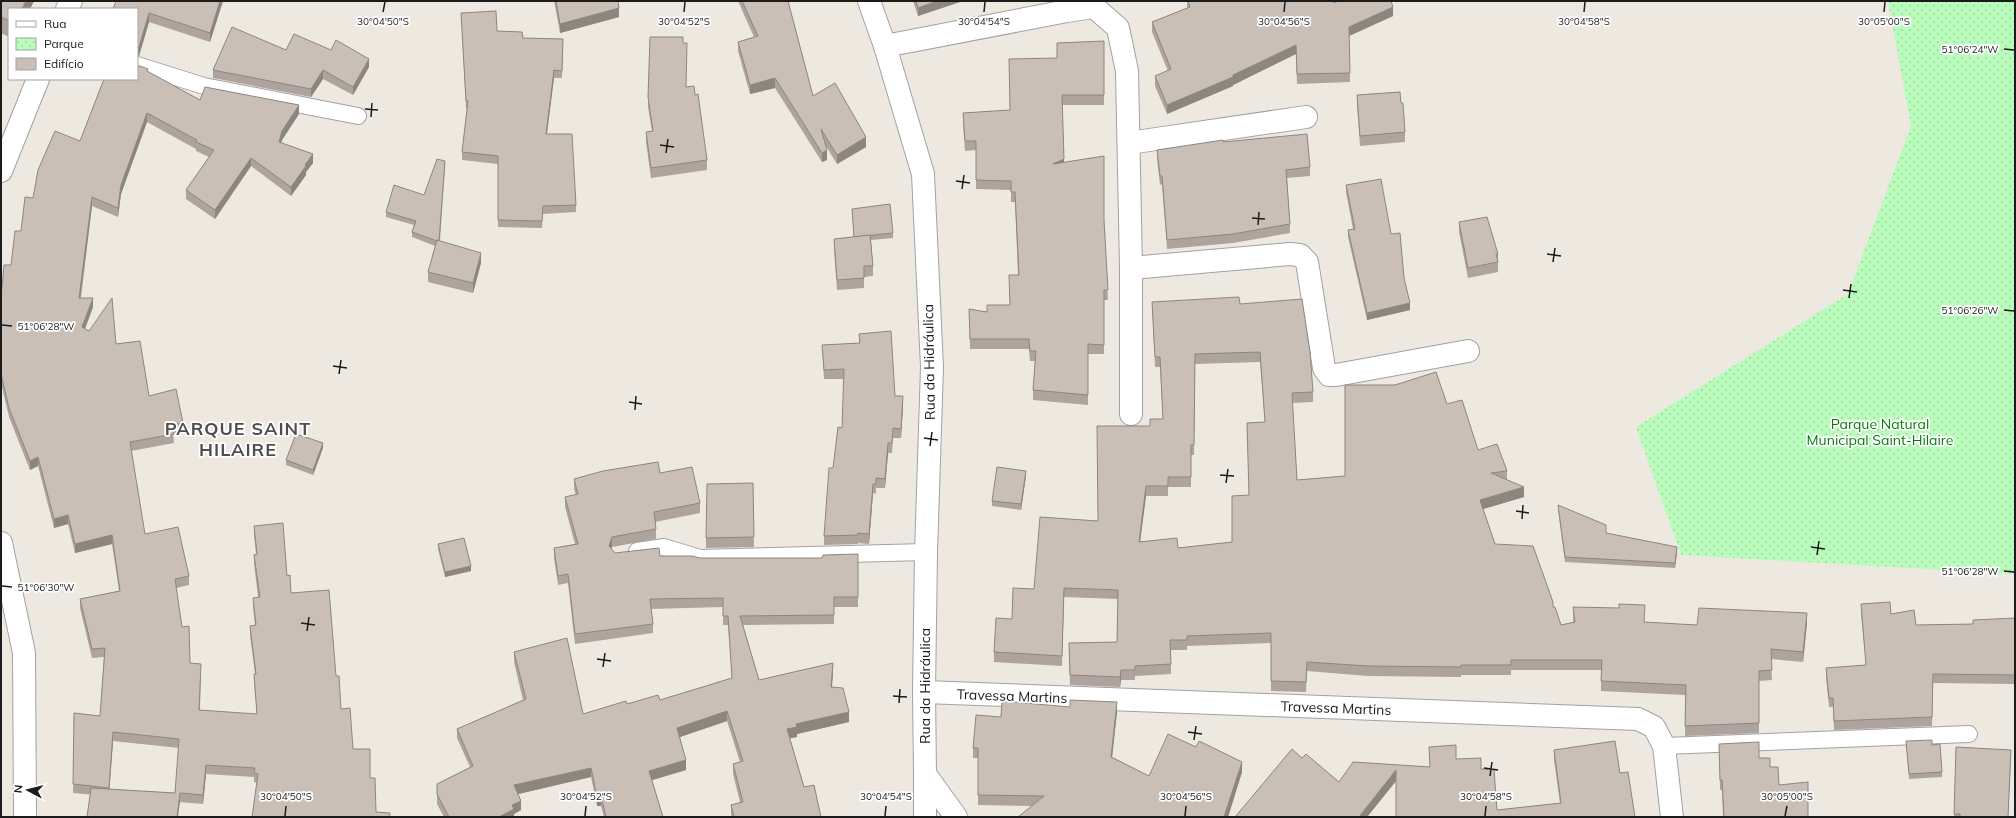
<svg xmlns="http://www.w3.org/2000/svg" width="2016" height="818" viewBox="0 0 2016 818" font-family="Mulish,sans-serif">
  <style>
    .park { fill: url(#park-dots) }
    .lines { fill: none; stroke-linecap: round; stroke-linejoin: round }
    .lane-casing { stroke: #a2a2a2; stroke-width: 18 }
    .street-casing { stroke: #a2a2a2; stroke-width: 24 }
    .lane { stroke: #fff; stroke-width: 16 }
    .street { stroke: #fff; stroke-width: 22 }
    .wall { fill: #aea49d; fill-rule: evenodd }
    .shaded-wall { fill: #8d867f }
    .building { fill: #cabfb6; stroke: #8d867f; fill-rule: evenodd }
    .ticks { fill: none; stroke: #1b1b1b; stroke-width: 1.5 }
    .labels { text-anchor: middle; stroke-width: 3.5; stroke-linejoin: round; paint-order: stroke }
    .street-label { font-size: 14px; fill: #1b1b1b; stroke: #fff }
    .park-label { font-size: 14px; fill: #057d0c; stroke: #fff }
    .district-label { font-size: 18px; font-weight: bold; letter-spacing: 1px; fill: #4e4e4e; stroke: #fff }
    .ticks-label { font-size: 10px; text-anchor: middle; fill: #1b1b1b; stroke: #fff; stroke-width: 3.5; stroke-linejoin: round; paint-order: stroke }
  </style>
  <defs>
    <pattern id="park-dots" width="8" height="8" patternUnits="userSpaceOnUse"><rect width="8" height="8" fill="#b9fcbc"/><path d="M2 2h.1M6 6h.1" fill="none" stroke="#9ed7a1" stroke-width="1.8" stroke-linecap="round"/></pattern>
  </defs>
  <rect width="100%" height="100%" fill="#eee9e0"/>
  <polygon class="park" points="1888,1 2015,1 2015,574 1681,555 1636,427 1848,294 1911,126"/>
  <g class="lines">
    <g class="lane-casing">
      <g id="lane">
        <polyline points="137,65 204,86 358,116"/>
        <polyline points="637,551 664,547 700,558 926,552"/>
        <polyline points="1664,746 1969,734"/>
      </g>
    </g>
    <g class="street-casing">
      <g id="street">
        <polyline points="869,1 885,46 923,174 932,367 926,552 924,692 925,774 956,817"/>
        <polyline points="67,9 71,1"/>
        <polyline points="885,46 1067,11 1094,7 1118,28 1127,71 1131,268 1131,414"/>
        <polyline points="1129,143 1306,117"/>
        <polyline points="1,171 38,79"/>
        <polyline points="1131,268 1290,254 1300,255 1307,262 1324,368 1329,375 1336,375 1468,351"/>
        <polyline points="1,543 24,653 25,817"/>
        <polyline points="924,692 1638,719 1654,727 1664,746 1672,817"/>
        <polyline points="925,817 925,774"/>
      </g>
    </g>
    <use href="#lane" class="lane"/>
    <use href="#street" class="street"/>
  </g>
  <g class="wall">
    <polygon points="1,1 34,1 30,9 9,9 9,37 1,33"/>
    <polygon points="116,1 223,1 210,42 149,22 139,56"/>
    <polygon points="554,1 618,1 619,17 560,33"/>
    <polygon points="738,1 788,1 813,96 866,147 837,164 826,146 827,160 822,162 775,88 750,94 738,51 738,42 754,37"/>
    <polygon points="913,1 963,1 918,16"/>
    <polygon points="1187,1 1333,1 1334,3 1393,16 1349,36 1350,82 1297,84 1296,54 1233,85 1233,86 1167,114 1155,86 1155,76 1168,71 1152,32 1152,22 1187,8"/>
    <polygon points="461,13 497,31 523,38 563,39 562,78 554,78 546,134 576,205 576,212 543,214 542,228 498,227 498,164 462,160 462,152 467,108 466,108"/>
    <polygon points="650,37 683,43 686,87 695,95 707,160 707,170 651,178 646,142 646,132 652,131 648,107"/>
    <polygon points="1104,41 1104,105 1062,105 1064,162 1104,220 1108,300 1104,300 1104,354 1088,354 1088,405 1033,400 1033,390 1035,361 1030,361 1029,349 970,349 969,309 987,312 1010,305 1009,275 1018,275 1015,202 1011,202 1011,190 976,189 976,150 965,151 963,123 963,113 1010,110 1057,58"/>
    <polygon points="286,50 331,50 369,67 353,95 323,79 311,97 213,78 213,70"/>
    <path d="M148,72l52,28 99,14 -17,26 -1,3 32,20 -7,9v3l-15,21 -40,-30 -36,53 -29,-20v-9l23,-33 -13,-6v-2l-49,-27 -26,72 -3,23 -26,-11 -11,92 12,9 -8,22 31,15 33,52 34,27v9l-10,1 1,10 -43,8 14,83 44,42v9l-13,3 6,39 8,36 11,10 -1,37 57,4 -3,-31v-9h1l-5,-39v-9h5l-2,-19v-9l5,-1 -4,-34v-8l2,-1 -2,-19v-9l33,50 4,17 45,83 5,33 12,40 17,29 6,34 14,5 -136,-35v-5l-48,-3 -3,30 -130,-11 1,-80 26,3 4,-59 -12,1 -12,-50v-9l39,-8 -7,-47 -37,9 -7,-29 -14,4 -16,-62 -8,4 -21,-53 -8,-34v-86l20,-66 12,-33 47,-57 24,-61 -4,-1h37zM113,741l66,7 -4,45 -66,-4z"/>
    <polygon points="1357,95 1401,103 1405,132 1405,142 1360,146 1357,105"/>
    <polygon points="1223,142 1310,167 1310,176 1287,178 1290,224 1290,233 1233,243 1167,249 1162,184 1160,185 1157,158 1157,150"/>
    <polygon points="445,166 440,241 481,263 473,293 428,282 428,272 435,246 412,237 412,232 414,225 386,217 386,212 424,195"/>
    <polygon points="1346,185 1391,234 1404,278 1410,310 1367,320 1348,237 1348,230 1353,229 1346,192"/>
    <polygon points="852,209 893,233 893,238 871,240 873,266 873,276 864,277 864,288 837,290 834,249 834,239 854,237"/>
    <polygon points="1459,222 1498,254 1498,272 1468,278 1459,232"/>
    <path d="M1152,302l88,2 73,88v10l-21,1 5,77 48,-4 102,-72 31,46 29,21v9l17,17 -41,12 12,35 58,63 8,18 12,-3v-15l71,15 53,3 110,-2 -4,39 -32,-3 1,21 -13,1v52l-74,3v-41l-84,-4v-21h-90v5h-50v2l-93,-1 -61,-5 -1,21 -35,-1v-48l-84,3v4h-16v24l-36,2v4h-14l-1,7 -50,-2 -1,-42 48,-1 1,-43 -54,-2 -2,69 -68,-4v-10l18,-33 22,-30 64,-68 52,-95 13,-7 -3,-52h-5zM1260,362l5,60 -18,1 2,72 -17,47 -54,6 -38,-7 6,-45h22v-9h23v-32h3l1,-91z"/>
    <polygon points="859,334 895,396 903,406 901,438 893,438 892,453 888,453 885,488 876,488 876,494 873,493 869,544 858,543 858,544 824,545 824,536 833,468 842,428 844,379 824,379 822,345 859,343"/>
    <polygon points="323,448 313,475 286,465 286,460"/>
    <polygon points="660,473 700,503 700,513 655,522 656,529 656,539 612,547 611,549 615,553 660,556 700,558 822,558 858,554 858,607 834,607 834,624 743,625 759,680 833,673 832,687 849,722 797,734 797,737 790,738 804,787 821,817 732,817 731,814 731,805 740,802 733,774 733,764 740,762 727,721 680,737 686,770 652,780 663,817 604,817 601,806 597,806 591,777 518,794 521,810 514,814 514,817 444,817 437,804 437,784 470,767 457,738 457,729 523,700 514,662 514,652 583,714 627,704 660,700 732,678 728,625 723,625 723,607 651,609 653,624 653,633 575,644 568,583 558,585 554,558 554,548 575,544 565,507 565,497 576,495 574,489 574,479"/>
    <polygon points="1026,476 1021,510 992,506 992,501"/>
    <polygon points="753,483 754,547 706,548 706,538"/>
    <polygon points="1558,505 1606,533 1677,552 1675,568 1565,562 1558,510"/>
    <polygon points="438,544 471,571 445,577 438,549"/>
    <polygon points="1861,604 1891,614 1916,625 1973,624 2015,618 2015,684 1933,683 1932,726 1834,730 1833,707 1829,707 1826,677 1826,668 1866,665 1861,613"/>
    <polygon points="1117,712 1112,757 1149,776 1242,772 1228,817 1018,817 1032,806 978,805 978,758 973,758 973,748 1001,717"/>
    <polygon points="1906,741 1932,745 1942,772 1942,777 1909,779"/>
    <polygon points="1719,744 1759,758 1770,767 1779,785 1807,812 1808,817 1723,817 1722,790 1720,790"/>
    <polygon points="1429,747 1456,759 1481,769 1497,810 1560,803 1554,760 1554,750 1620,773 1635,817 1396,817 1396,781 1367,817 1235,817 1302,758 1339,782 1430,767"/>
    <polygon points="1956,747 2011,758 2008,817 1954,817"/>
  </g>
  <g class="shaded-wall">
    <polygon points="26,1 34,1 30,9 22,9"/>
    <polygon points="220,1 223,1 210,42 210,33"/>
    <polygon points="937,1 963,1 918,16 918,8"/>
    <polygon points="1393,7 1393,16 1349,36 1349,27"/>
    <polygon points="619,8 619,17 560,33 560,24"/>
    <polygon points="149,13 149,22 139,56 137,56 137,47"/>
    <polygon points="1296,45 1296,54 1233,85 1233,86 1167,114 1167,105 1233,75"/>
    <polygon points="369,59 369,67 353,95 353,87"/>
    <polygon points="323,70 323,79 311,97 311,89"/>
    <polygon points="554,70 554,78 546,142 546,134"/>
    <polygon points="775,78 775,88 750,94 750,85"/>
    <polygon points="299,105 299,114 282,140 279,151 279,142 282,131"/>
    <polygon points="147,113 147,122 121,194 118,217 118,208 121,185"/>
    <polygon points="866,137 866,147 837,164 837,155"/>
    <polygon points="827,150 827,160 822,162 822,153"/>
    <polygon points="313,154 313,163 306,172 306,175 291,196 291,187 305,165"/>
    <polygon points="251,158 251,166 215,219 215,210"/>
    <polygon points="1064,159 1064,168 1053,164"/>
    <polygon points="92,197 92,206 79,307 79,298"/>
    <polygon points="481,253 481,263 473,293 473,283"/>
    <polygon points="93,298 93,307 82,336 82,327"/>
    <polygon points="1410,303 1410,310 1367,320 1367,313"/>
    <polygon points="903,396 903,406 901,438 901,429"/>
    <polygon points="323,443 323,448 313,475 313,470"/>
    <polygon points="888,443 888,453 885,488 885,479"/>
    <polygon points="38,457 38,466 30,470 30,461"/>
    <polygon points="1026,471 1026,476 1021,510 1021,504"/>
    <polygon points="873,484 873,493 869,544 869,534"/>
    <polygon points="1146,486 1146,496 1139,551 1139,542"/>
    <polygon points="1524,487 1524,497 1480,510 1480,500"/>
    <polygon points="68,515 68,524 54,528 54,519"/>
    <polygon points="112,535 112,544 75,553 75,544"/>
    <polygon points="612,537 612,547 609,556 609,546"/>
    <polygon points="1677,547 1677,552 1675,568 1675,563"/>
    <polygon points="471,566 471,571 445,577 445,572"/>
    <polygon points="1807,613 1807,623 1803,662 1803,652"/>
    <polygon points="833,663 833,673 831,696 831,687"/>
    <polygon points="1121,670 1121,680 1120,687 1120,677"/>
    <polygon points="1117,702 1117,712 1111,767 1111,757"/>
    <polygon points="727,711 727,721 677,738 677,728"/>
    <polygon points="849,712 849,722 797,734 797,737 787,739 787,729 796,724"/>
    <polygon points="113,732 113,741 109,797 109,788"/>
    <polygon points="686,760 686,770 649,781 649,771"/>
    <polygon points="1242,762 1242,772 1228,817 1224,817"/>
    <polygon points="206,765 206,774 203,804 203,795"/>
    <polygon points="591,768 591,777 514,795 514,785"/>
    <polygon points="1396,770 1396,781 1367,817 1359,817"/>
    <polygon points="180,793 180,802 178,817 177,817"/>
    <polygon points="601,796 601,806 597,806 597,797"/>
    <polygon points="521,801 521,810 514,814 514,817 499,817 512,805"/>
  </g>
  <g class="building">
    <polygon points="1,1 26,1 22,9 9,9 9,21 1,17"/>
    <polygon points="116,1 220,1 210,33 149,13 139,47 137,47 137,9 113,9"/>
    <polygon points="556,1 618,1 619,8 560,24"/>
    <polygon points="742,1 788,1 813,96 835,83 866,137 837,155 821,129 827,150 822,153 775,78 750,85 738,42 758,36"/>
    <polygon points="916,1 937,1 918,8"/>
    <polygon points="1188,1 1333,1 1334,3 1338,1 1391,1 1393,7 1349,27 1350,73 1297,74 1296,45 1233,75 1233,77 1167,105 1155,76 1171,69 1152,22 1190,7"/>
    <polygon points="496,11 497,31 522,32 523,38 563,39 562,71 554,70 546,134 572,134 576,205 543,206 542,221 498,220 498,156 462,152 468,101 466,101 461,13"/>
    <polygon points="232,27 286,50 294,34 331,50 336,40 369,59 353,87 323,70 311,89 213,70"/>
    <polygon points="650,37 683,37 683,43 687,43 686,87 694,86 695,95 698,94 707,160 651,168 646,132 653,131 648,97"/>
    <polygon points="1104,41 1104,95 1062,95 1064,159 1053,164 1104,156 1104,220 1108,290 1104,290 1104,345 1088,344 1088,395 1033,390 1036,351 1030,351 1029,339 970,339 969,309 987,312 987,305 1010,305 1009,275 1019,275 1015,192 1011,192 1011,181 976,180 976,141 965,141 963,113 1010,110 1009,59 1057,58 1057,43"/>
    <polygon points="137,65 148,69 147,71 200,100 205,87 299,105 282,131 279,142 313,154 305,165 306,166 291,187 251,158 215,210 186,190 214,150 196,142 197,140 147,113 121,185 118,208 92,197 79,298 93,298 82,327 89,331 112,298 116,344 140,341 149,396 176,389 183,423 172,425 174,434 130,442 145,534 178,527 189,576 175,579 182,627 189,626 190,663 201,664 199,710 257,714 254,674 256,674 250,626 256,625 253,598 260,597 254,555 257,554 254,526 283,523 287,576 290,575 291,593 329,590 336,676 339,676 341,709 350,708 353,749 370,749 370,778 375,778 376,812 390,813 390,817 252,817 258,774 254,773 255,768 206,765 203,795 180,793 177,817 87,817 91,788 175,793 179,739 113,732 109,788 73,784 74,713 100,716 105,648 92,649 80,599 120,591 112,535 75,544 68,515 54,519 38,457 30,461 9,408 1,374 1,297 4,265 11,265 15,231 21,231 25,197 33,198 38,170 55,131 80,141 104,79 137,79"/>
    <polygon points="1400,92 1401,103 1403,103 1405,132 1360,136 1357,95"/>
    <polygon points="1307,134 1310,167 1286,170 1290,224 1233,234 1167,240 1162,176 1160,176 1157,150 1223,140 1223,142"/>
    <polygon points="437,159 445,161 439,241 437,240 437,241 412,232 416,221 386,212 394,185 424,195"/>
    <polygon points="1381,179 1391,234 1400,233 1404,278 1410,303 1367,313 1348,230 1355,229 1346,185"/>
    <polygon points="890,204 893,233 854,237 852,209"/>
    <polygon points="1487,217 1498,254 1496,254 1498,262 1468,268 1459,222"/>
    <polygon points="870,235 873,266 864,266 864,278 837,280 834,239"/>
    <polygon points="437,240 481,253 473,283 428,272"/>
    <path d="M1239,297l1,7 62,-5 8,53 3,40 -21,1 5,87 48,-4v-91h50l41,-13 11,32 15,-4 16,50 19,-6 10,27 -16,2 33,14 -44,13 15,44 38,2 20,56v5h2l6,18 14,-3 -2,-15 46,1v-4l26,1 -1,17 53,3 2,-17 108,5 -4,39 -32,-3 1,21 -13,1v52l-74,3 1,-41 -85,-4 1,-21h-91v5h-50v2l-93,-1 -61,-4 -1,20 -35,-1v-48l-84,3v4h-17l1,24 -36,2v4h-14l-1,7 -50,-2 -1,-32 48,-1 1,-52 -54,-2 -2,68 -68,-4 2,-34 16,1 1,-31 21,1 6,-72 58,4 -1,-95h53v-7h13l-3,-62h-5l-3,-55zM1260,352l5,70 -18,1 2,72 -17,1v46l-54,6 -1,-10 -38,4 7,-56h22v-9h23v-32h3l1,-91z"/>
    <polygon points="891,331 895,396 903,396 901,429 893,428 892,443 888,443 885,479 876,478 876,484 873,484 869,534 858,533 858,535 824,536 829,468 833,468 838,427 842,428 844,369 824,370 822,345 860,343 859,334"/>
    <polygon points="296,434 323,443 313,470 286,460"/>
    <polygon points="658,462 660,473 692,467 700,503 654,512 656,529 612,537 609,546 615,553 659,548 660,556 692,556 700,558 822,558 823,555 858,554 858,597 834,597 834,615 740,616 759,680 833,663 831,687 843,688 849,712 796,724 797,727 787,729 804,787 814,785 821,817 734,817 731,805 743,802 733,764 743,761 727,711 677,728 686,760 649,771 663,817 606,817 601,796 597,797 591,768 514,785 521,801 512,805 514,809 499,817 449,817 437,794 437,784 473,766 457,729 526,699 514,652 567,638 583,714 626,701 627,704 658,695 660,700 732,678 728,616 723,616 723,598 650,599 653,624 575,634 568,574 558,576 554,548 578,544 565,497 578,494 574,479 603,471"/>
    <polygon points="997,467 1026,471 1021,504 992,501"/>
    <polygon points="753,483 754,537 706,538 707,484"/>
    <polygon points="1558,505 1606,525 1606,533 1677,547 1675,563 1565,557"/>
    <polygon points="464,538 471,566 445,572 438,544"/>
    <polygon points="1890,602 1891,614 1914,610 1916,625 1973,624 1973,620 2015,618 2015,675 1933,674 1932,717 1834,721 1833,698 1829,698 1826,668 1866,665 1861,604"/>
    <polygon points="1070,700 1117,702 1111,757 1149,776 1168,734 1196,747 1199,741 1242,762 1224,817 1018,817 1044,796 978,795 978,748 973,748 976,715 1001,717 1002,701 1070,707"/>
    <polygon points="1932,740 1932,745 1940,744 1942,772 1909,774 1906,741"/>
    <polygon points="1615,741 1620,773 1628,772 1635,817 1396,817 1396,770 1359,817 1235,817 1292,749 1302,758 1306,754 1339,782 1353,762 1430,767 1429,747 1456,745 1456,759 1481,758 1481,769 1494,769 1497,810 1561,803 1554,750"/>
    <polygon points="1759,742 1759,758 1770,758 1770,767 1778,767 1779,785 1808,782 1808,817 1724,817 1722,780 1720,780 1719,744"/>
    <polygon points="1956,747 2011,750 2008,817 1960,817 1960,814 1954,814"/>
  </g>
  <path class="ticks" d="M383,12l2,-10M684,12l1,-10M984,12l1,-10M1284,12l1,-10M1584,12l1,-10M1884,12l1,-10M2004,49l10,1M365,109l13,1M371,117l1,-14M660,145l14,2M666,153l2,-14M956,181l14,2M962,189l2,-14M1252,218l13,1M1258,225l1,-13M1547,254l14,2M1553,262l2,-14M1843,290l14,2M1849,298l2,-14M2004,310l10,1M2,325l10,1M333,366l14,2M339,374l2,-14M629,402l13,2M635,410l1,-14M924,438l14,2M930,446l2,-14M1220,475l14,1M1226,483l2,-14M1516,511l13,2M1522,519l1,-14M1811,547l14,2M1817,555l2,-14M2004,571l10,1M2,586l10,1M301,623l14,2M307,631l2,-14M597,659l14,2M603,667l2,-14M893,696l14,1M899,703l1,-14M1188,732l14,2M1194,740l2,-14M1484,768l14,2M1490,776l2,-14M285,816l1,-10M585,816l1,-10M885,816l1,-10M1185,816l1,-10M1485,816l1,-10M1785,816l2,-10"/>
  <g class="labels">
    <g class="street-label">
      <text transform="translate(929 362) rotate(-91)" y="5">Rua da Hidráulica</text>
      <text transform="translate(925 686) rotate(-90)" y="5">Rua da Hidráulica</text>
      <text transform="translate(1012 696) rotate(2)" y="5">Travessa Martins</text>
      <text transform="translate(1336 708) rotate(2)" y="5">Travessa Martins</text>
    </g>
    <g class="park-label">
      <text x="1880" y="429">Parque Natural<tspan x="1880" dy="16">Municipal Saint-Hilaire</tspan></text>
    </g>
    <g class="district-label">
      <text x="238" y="435">PARQUE SAINT<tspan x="238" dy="21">HILAIRE</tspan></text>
    </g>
  </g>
  <g class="ticks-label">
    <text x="383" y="25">30°04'50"S</text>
    <text x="684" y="25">30°04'52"S</text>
    <text x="984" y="25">30°04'54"S</text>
    <text x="1284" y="25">30°04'56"S</text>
    <text x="1584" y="25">30°04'58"S</text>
    <text x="1884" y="25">30°05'00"S</text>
    <text x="1970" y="53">51°06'24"W</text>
    <text x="1970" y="314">51°06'26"W</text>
    <text x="46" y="330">51°06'28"W</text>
    <text x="1970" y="575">51°06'28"W</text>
    <text x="46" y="591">51°06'30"W</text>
    <text x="286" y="800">30°04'50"S</text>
    <text x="586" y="800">30°04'52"S</text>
    <text x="886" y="800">30°04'54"S</text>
    <text x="1186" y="800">30°04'56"S</text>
    <text x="1486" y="800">30°04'58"S</text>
    <text x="1787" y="800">30°05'00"S</text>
  </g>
  <rect width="2016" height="818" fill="none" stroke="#1b1b1b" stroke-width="4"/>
  <rect x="8" y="8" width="130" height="72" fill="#ffffff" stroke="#a4a4a4"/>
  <rect x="16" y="21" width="20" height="6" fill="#ffffff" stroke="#a4a4a4"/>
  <text x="44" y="28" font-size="12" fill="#1b1b1b">Rua</text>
  <rect x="16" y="38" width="20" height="12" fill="url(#park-dots)" stroke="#a4a4a4"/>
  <text x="44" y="48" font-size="12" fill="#1b1b1b">Parque</text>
  <rect x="16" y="58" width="20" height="12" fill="#cabfb6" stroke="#a4a4a4"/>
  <text x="44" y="68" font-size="12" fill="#1b1b1b">Edifício</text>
  <g transform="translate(28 790) rotate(277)" stroke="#ffffff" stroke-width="3" paint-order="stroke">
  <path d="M0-3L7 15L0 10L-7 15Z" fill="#1b1b1b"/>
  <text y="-6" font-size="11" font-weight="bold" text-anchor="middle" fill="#1b1b1b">N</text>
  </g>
</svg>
